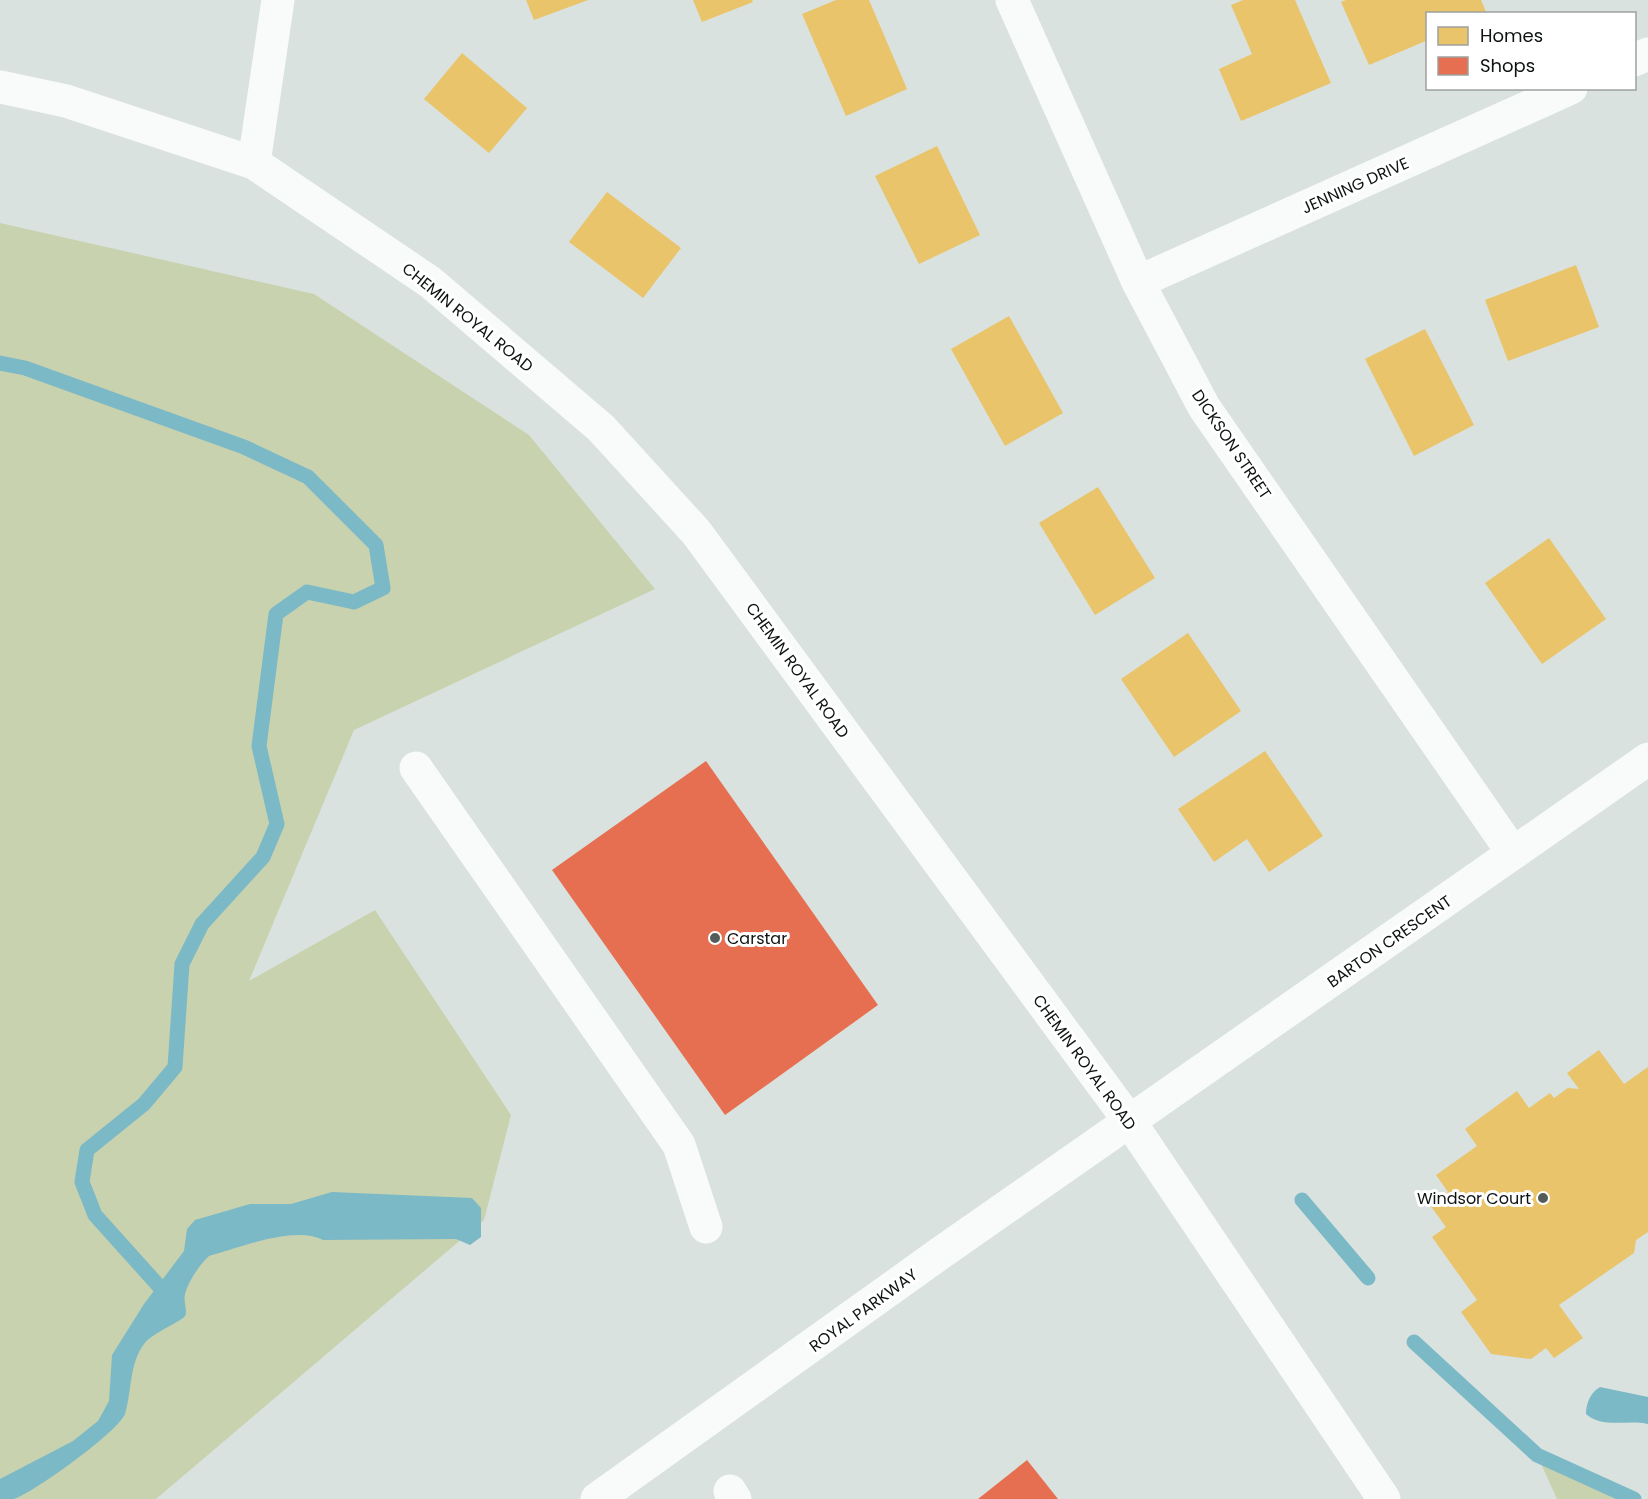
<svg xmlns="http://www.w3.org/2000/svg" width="1648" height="1499" viewBox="0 0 1648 1499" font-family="Poppins,sans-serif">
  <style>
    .green { fill: #c8d2ae }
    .water { fill: #7cb9c6 }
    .homes { fill: #e9c46a }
    .shops { fill: #e76f51 }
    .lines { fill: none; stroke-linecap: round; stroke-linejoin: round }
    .stream { stroke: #7cb9c6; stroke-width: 15 }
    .minor { stroke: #f9fbfa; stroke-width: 33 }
    .major { stroke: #f9fbfa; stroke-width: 33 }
    .poi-dot { fill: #545b58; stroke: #fff; stroke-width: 2 }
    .labels { text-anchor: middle; stroke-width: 6; stroke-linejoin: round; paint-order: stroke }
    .street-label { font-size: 16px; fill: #0d1310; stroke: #fff }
    .poi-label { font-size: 16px; fill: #0d1310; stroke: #fff; text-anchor: start }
  </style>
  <rect width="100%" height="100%" fill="#d9e2de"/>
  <g class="green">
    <polygon points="0,223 314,294 529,435 655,589 354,730 249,981 375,910 511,1115 484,1220 156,1499 0,1499"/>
    <polygon points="1537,1455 1634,1499 1557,1499"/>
  </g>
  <g class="water">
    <path d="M332,1192l140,6 9,10v29l-11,8 -14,-6 -133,1c-28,-15 -84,8 -114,16 -9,8 -21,26 -24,38 -2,7 3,17 0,22 -3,5 -33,17 -41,28 -15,20 -12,47 -19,70 -7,18 -92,79 -111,85 -4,0 -10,0 -14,0v-20l73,-38 25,-20 11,-20 3,-46 32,-51 40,-53 3,-22 8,-9 55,-16h41z"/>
    <path d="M1600,1387l48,10v27c-19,-5 -46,5 -62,-10 0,-11 5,-22 14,-27z"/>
  </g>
  <g class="homes">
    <polygon points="526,0 588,0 534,20"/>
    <polygon points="693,0 752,0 753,2 702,22"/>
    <polygon points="836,0 869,0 907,89 846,116 802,14"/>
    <polygon points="1243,0 1295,0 1331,83 1241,121 1219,69 1252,54 1231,5"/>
    <polygon points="1346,0 1481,0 1487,14 1428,14 1428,40 1369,65 1341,2"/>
    <polygon points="462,53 527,108 489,153 424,99"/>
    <polygon points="937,146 980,235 919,264 875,176"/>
    <polygon points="607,192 681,248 643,298 569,242"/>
    <polygon points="1576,265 1599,327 1508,361 1485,300"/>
    <polygon points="1009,316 1063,413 1005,446 951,349"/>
    <polygon points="1425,329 1474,425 1414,456 1365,359"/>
    <polygon points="1098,487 1155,578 1095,615 1039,523"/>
    <polygon points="1549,538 1606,619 1542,664 1485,583"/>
    <polygon points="1188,633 1241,711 1174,757 1121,679"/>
    <polygon points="1265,751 1323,836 1269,872 1247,839 1214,862 1178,809"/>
    <polygon points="1599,1050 1624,1084 1648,1067 1648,1232 1636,1240 1634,1253 1559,1305 1583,1338 1554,1358 1546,1348 1531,1359 1491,1354 1461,1312 1477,1300 1432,1237 1446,1227 1430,1205 1448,1192 1436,1175 1477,1146 1465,1129 1517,1091 1529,1108 1550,1093 1554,1098 1568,1088 1579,1089 1567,1073"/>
  </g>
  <g class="shops">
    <polygon points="706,761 878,1005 725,1115 552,870"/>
    <polygon points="1027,1460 1058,1499 978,1499"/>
  </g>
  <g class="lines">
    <g class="stream">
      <polyline points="0,363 25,368 244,447 308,477 376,545 383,588 354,602 307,592 276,614 259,746 277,824 263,857 202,924 182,964 175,1067 144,1104 87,1150 82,1182 95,1215 166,1294"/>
      <polyline points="1302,1200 1368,1278"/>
      <polyline points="1414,1342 1537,1455 1634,1499"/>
    </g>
    <g class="minor">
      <polyline points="1012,0 1138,282 1204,407 1513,853"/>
      <polyline points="1634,60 1648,54"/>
      <polyline points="254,163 278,0"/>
      <polyline points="1138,282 1571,88"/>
      <polyline points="416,768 679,1145 706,1227"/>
      <polyline points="730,1491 735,1499"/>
      <polyline points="597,1499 942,1252 1648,759"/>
    </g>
    <polyline class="major" points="0,87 66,101 254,163 430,282 601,428 696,532 1130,1122 1384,1499"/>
  </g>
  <g class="poi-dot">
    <circle cx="715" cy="938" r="6"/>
    <circle cx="1543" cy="1198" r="6"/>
  </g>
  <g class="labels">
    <g class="street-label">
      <text transform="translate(1355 185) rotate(-24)" y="6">JENNING DRIVE</text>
      <text transform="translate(468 317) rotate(39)" y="6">CHEMIN ROYAL ROAD</text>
      <text transform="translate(1232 444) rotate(56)" y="6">DICKSON STREET</text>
      <text transform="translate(798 670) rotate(54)" y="6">CHEMIN ROYAL ROAD</text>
      <text transform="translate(1389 941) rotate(-35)" y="6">BARTON CRESCENT</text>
      <text transform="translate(1085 1062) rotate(54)" y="6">CHEMIN ROYAL ROAD</text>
      <text transform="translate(863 1310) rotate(-36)" y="6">ROYAL PARKWAY</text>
    </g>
    <g class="poi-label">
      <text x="727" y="944">Carstar</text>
      <text x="1531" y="1204" text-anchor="end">Windsor Court</text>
    </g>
  </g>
  <rect x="1426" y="12" width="210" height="78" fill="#ffffff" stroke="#9ea19f" stroke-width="1.5"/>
  <rect x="1438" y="27" width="30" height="18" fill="#e9c46a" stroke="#9ea19f" stroke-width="1.5"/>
  <text x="1480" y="42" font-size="18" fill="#0d1310">Homes</text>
  <rect x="1438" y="57" width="30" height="18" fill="#e76f51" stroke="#9ea19f" stroke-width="1.5"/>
  <text x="1480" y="72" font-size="18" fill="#0d1310">Shops</text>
</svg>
